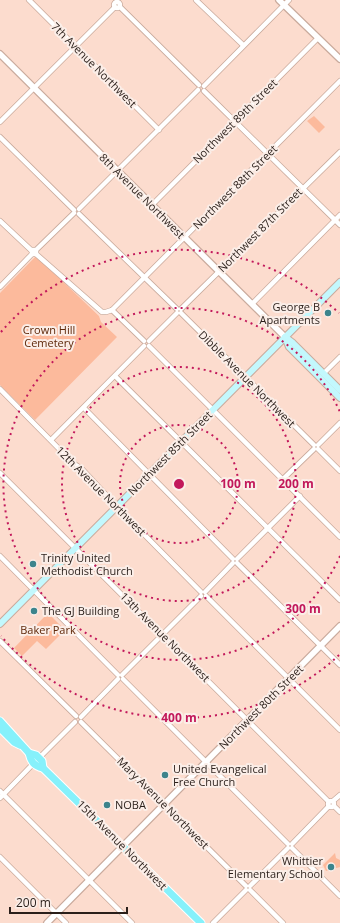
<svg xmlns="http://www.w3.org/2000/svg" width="340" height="923" viewBox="0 0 340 923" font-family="'Open Sans',sans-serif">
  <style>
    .green { fill: #fcba9c }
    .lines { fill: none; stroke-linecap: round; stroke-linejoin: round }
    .minor-casing { stroke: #caab9d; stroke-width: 6 }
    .tertiary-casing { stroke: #caab9d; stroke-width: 8 }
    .secondary-casing { stroke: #caab9d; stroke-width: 8 }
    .primary-casing { stroke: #fff; stroke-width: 9 }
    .minor { stroke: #fff; stroke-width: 4.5 }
    .tertiary { stroke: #fff; stroke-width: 5.5 }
    .secondary { stroke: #c3f8fd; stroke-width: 6 }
    .primary { stroke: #86f1fb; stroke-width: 7 }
    .ring { fill: none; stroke: #c2185b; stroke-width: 2; stroke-dasharray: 2 4 }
    .poi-dot { fill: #3c848c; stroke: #fbeee8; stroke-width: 1.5 }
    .labels { text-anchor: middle; stroke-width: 4; stroke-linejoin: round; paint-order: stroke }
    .street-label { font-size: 11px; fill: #2a1f1a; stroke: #fbeee8 }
    .poi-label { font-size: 11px; fill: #2a1f1a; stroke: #fbeee8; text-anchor: start }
    .park-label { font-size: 11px; fill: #5f2809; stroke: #fbeee8 }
    .centre { fill: #c2185b; stroke: #fbeee8; stroke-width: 2 }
    .ring-label { font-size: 12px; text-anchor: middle; font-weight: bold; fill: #c2185b; stroke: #fbeee8; stroke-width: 4; stroke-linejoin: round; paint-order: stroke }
  </style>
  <rect width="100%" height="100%" fill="#fcdcce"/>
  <g class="green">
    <polygon points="314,116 325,127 319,133 307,121"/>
    <polygon points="36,256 99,316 101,322 117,337 35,420 0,385 0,293"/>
    <polygon points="48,613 65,630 46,649 37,641 22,656 14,648"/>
    <polygon points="335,853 336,858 340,860 340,867 326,871 323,865"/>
  </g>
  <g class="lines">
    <g class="minor-casing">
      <g id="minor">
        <polyline points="29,0 159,130"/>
        <polyline points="196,0 243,45"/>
        <circle cx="117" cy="5" r="3"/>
        <polyline points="120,7 199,85"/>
        <polyline points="204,86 289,0"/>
        <polyline points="204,91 340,225"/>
        <polyline points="0,122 115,7"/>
        <polyline points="0,137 74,210"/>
        <polyline points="152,205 318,38"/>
        <polyline points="79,209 198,90"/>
        <polyline points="79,214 177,309"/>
        <polyline points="0,221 32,251"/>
        <polyline points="36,250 32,250 32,254 36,254 36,250 74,213"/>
        <polyline points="36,254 102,312 106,312 112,310 144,341"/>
        <polyline points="0,287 32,254"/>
        <polyline points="252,304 340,215"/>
        <polyline points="181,309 340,152"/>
        <polyline points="112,310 340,81"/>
        <polyline points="181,313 314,445"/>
        <polyline points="149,341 177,313"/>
        <polyline points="149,346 340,537"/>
        <polyline points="324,373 340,357"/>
        <polyline points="115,376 340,600"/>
        <polyline points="0,389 73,463 82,469 120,510 201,592"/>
        <polyline points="84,408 233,559"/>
        <polyline points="51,440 144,346"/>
        <polyline points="318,445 340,423"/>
        <polyline points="318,449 340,471"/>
        <polyline points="0,473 329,802"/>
        <polyline points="283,479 314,449"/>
        <polyline points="0,556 118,675"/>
        <polyline points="237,559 300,496"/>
        <polyline points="237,563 340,665"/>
        <polyline points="205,592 233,563"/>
        <polyline points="206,596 340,730"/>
        <polyline points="0,641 76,716"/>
        <polyline points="122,675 201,596"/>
        <polyline points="123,679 288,844"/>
        <polyline points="81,717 118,679"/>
        <polyline points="81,722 246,886"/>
        <polyline points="39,758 75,722"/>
        <polyline points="0,791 132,923"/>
        <polyline points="0,798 34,763"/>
        <circle cx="331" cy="804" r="3"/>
        <polyline points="333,801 340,795"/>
        <polyline points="334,806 340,812"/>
        <polyline points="292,844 329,806"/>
        <polyline points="292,848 340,896"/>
        <polyline points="0,857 66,923"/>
        <polyline points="250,886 288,848"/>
        <polyline points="250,890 283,923"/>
        <polyline points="213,923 246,890"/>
      </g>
    </g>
    <g class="tertiary-casing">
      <g id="tertiary">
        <polyline points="279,0 340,59"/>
        <polyline points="0,54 285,337"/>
        <polyline points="47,923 340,626"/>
      </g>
    </g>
    <g class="secondary-casing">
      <g id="secondary">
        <polyline points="285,337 289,347 340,398"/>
        <polyline points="285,337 293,343 340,390"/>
        <polyline points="0,624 340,282"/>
      </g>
    </g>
    <g class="primary-casing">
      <g id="primary">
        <polyline points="0,721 29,753 36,755 42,761 43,768 201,923"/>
        <polyline points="0,728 14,742 20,745"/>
        <path d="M29,753c2,9 5,13 14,15"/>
      </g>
    </g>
    <use href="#minor" class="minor"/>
    <use href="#tertiary" class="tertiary"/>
    <use href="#secondary" class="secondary"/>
    <use href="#primary" class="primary"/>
  </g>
  <g class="ring">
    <circle cx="179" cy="484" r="59"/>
    <circle cx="179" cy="484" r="117"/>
    <path d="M340 556A176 176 0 1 1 340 412"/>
    <path d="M339 655A234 234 0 0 1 1 636M1 332A234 234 0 0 1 339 313"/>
  </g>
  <g class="poi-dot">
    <circle cx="328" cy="313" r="4"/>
    <circle cx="33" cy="564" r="4"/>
    <circle cx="34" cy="611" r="4"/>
    <circle cx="165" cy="775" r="4"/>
    <circle cx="107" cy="805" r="4"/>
    <circle cx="331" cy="867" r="4"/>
  </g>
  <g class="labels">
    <g class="street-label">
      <text transform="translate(94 65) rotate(45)" y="4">7th Avenue Northwest</text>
      <text transform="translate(235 121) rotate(-45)" y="4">Northwest 89th Street</text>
      <text transform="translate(235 187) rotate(-45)" y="4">Northwest 88th Street</text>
      <text transform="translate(142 196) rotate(45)" y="4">8th Avenue Northwest</text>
      <text transform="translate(260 230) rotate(-45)" y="4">Northwest 87th Street</text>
      <text transform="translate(247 379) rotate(45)" y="4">Dibble Avenue Northwest</text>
      <text transform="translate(170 453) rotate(-45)" y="4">Northwest 85th Street</text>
      <text transform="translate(101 491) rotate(45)" y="4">12th Avenue Northwest</text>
      <text transform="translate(165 637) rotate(45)" y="4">13th Avenue Northwest</text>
      <text transform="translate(261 707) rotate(-45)" y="4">Northwest 80th Street</text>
      <text transform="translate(163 803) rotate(45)" y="4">Mary Avenue Northwest</text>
      <text transform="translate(122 845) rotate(45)" y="4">15th Avenue Northwest</text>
    </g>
    <g class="poi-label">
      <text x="320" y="311" text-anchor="end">George B<tspan x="320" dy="13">Apartments</tspan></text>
      <text x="41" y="562">Trinity United<tspan x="41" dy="13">Methodist Church</tspan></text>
      <text x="42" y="615">The GJ Building</text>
      <text x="173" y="773">United Evangelical<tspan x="173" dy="13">Free Church</tspan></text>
      <text x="115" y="809">NOBA</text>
      <text x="323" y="865" text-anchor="end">Whittier<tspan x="323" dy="13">Elementary School</tspan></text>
    </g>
    <g class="park-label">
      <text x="49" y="334">Crown Hill<tspan x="49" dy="13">Cemetery</tspan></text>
      <text x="48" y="634">Baker Park</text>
    </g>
  </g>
  <circle cx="179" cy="484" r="6" class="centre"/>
  <g class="ring-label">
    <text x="238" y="488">100 m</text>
    <text x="296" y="488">200 m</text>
    <text x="303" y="613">300 m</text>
    <text x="179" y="722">400 m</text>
  </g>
  <path d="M10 907v6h117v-6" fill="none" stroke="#2a1f1a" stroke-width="2"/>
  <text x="16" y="907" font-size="12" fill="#2a1f1a" stroke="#fbeee8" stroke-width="3" paint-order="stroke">200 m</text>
</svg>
